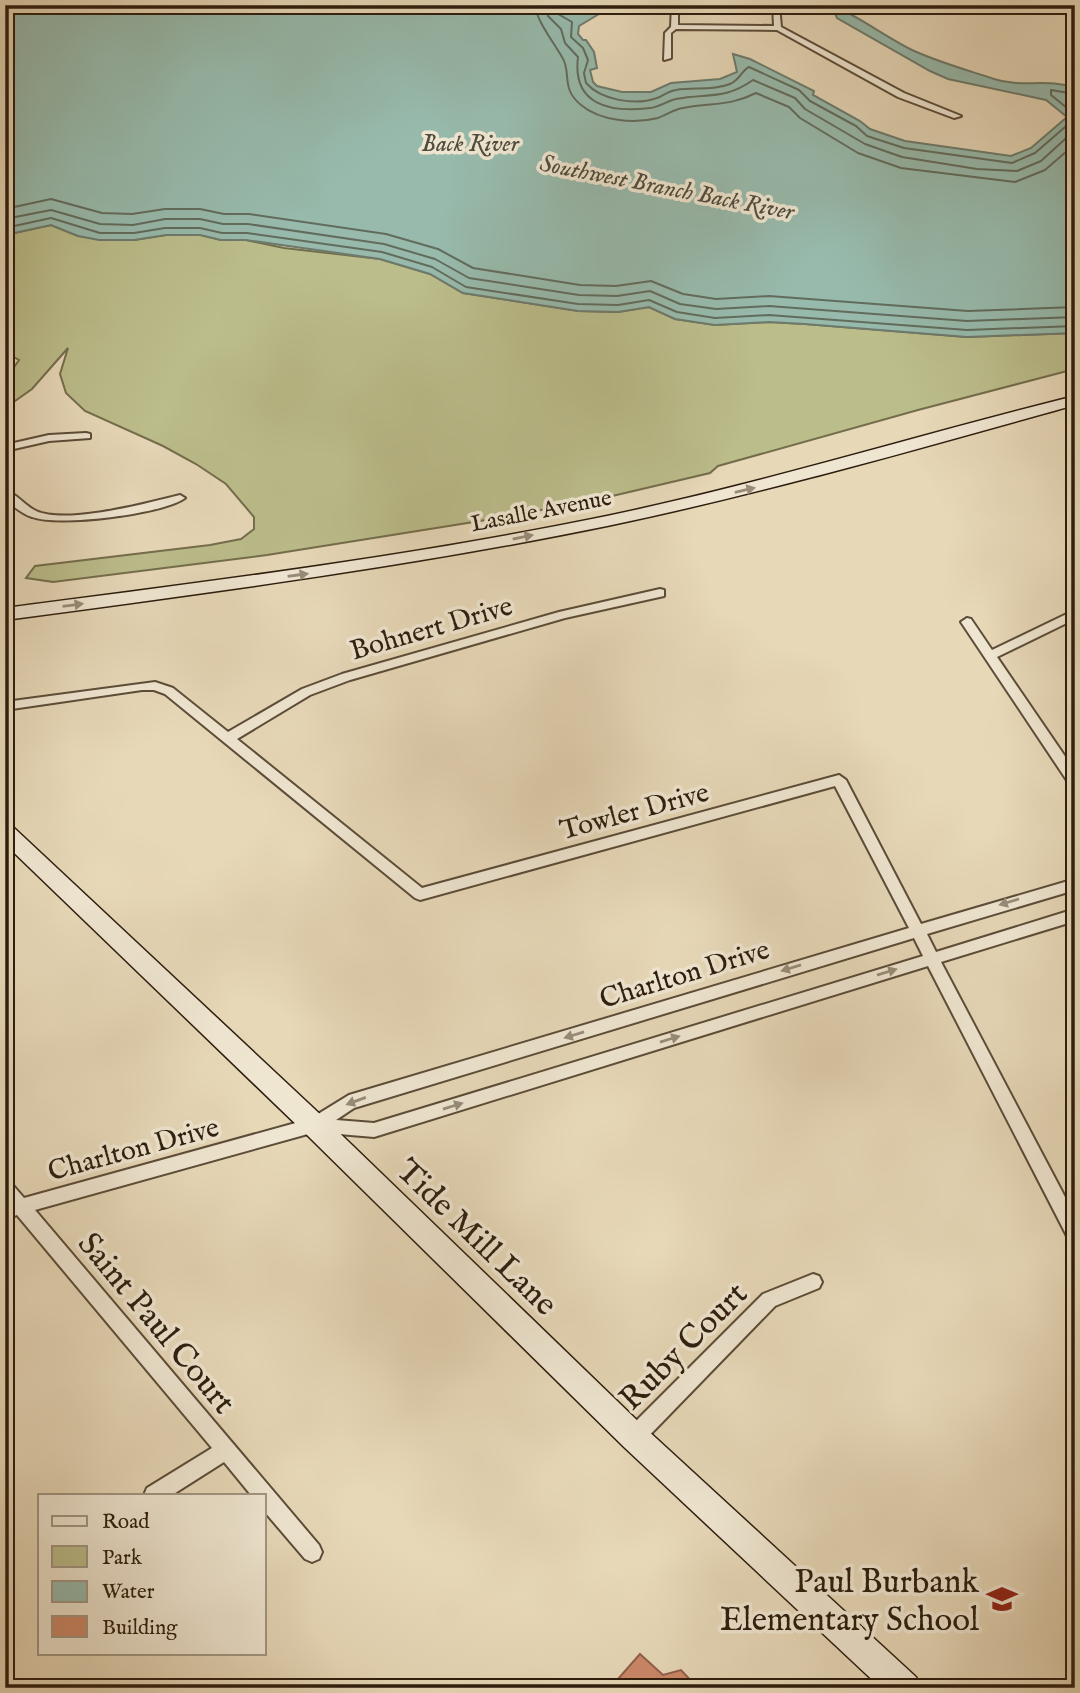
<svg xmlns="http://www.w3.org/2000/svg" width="1080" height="1693" viewBox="0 0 1080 1693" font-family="'IM FELL English',serif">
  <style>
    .green { fill: #bbbd8b; stroke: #746d4c; stroke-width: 2 }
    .water { fill: #97baac; stroke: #6d7b6d; stroke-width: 2 }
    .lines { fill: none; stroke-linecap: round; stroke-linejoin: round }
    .shore { stroke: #626c5d; stroke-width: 2 }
    .building { fill: #cd896a; stroke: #90604a; stroke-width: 2 }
    .street-casing { stroke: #5c4c38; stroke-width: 4 }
    .secondary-casing { stroke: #2d1d0e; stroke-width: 3 }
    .street { fill: #efe6d1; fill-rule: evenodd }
    .secondary { fill: #efe6d1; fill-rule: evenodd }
    .oneway { fill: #988c79 }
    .labels { text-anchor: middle; stroke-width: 7; stroke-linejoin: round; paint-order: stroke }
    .far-street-label { font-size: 23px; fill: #2d1d0e; stroke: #efe6d1 }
    .far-water-label { font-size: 24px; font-style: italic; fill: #4d4c3d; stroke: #efe6d1 }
    .street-label { font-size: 28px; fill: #2d1d0e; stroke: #efe6d1 }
    .near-street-label { font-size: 33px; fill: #2d1d0e; stroke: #efe6d1 }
    .near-poi-label { font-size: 33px; fill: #2d1d0e; stroke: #efe6d1; text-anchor: end }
  </style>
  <rect width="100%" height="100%" fill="#e7d8b8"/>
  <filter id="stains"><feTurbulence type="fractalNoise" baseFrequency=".00286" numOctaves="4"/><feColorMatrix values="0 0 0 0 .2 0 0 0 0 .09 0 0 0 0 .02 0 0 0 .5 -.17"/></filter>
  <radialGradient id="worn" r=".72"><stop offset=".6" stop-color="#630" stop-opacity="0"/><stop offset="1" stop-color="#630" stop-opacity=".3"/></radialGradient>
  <polygon class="green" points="51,225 78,236 134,240 166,235 201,235 221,240 246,240 284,248 380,259 430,274 463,293 578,311 618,312 649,307 675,319 715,325 769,322 805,324 967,337 1075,333 1075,369 918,410 718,466 710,473 591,501 480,521 267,555 53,582 26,578 35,566 210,545 241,539 254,529 254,517 226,484 196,464 163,446 85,411 66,393 60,374 68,348 32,389 5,408 5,380 19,360 5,352 5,235"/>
  <path class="water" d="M5,5h553l9,8 25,-1 9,-7h13l-35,21 -1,8 5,6h3l8,12 3,16 -7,2 3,12 4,4 25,6h29l20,-9 49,-4 17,-7 -4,-18 17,5 64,32 -1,4 47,26 10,8 35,12 106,15 20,-8 36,-31 -21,-17 -98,-21 -18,-8 -93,-53 -5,-13c28,12 52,31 80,45 26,12 55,20 82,29 27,9 54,-1 81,9v245l-108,4 -162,-13 -36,-2 -54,3 -40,-6 -26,-12 -31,5 -40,-1 -115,-18 -33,-19 -50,-15 -134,-19h-25l-21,-5h-34l-32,5h-35l-21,-4 -27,-11 -46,10z"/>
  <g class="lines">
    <g class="shore">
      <path d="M535,5c1,15 19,38 27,52 10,15 -2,31 19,48 19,16 53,19 77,13 9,-3 16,-9 25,-10 29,-6 45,-1 73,-15l33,14 11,11 58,35 43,15 114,14 30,-12 30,-26"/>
      <path d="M545,5l3,11 13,13 4,14 13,14c-6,48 32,56 72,51 9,-1 17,-7 26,-9 31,-6 49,1 77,-19l42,18 10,11 60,35 37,13 75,12 40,2 24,-10 34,-31"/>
      <path d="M554,5l4,9 14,8 -1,15 12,11 5,12 -4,13 2,10c15,17 49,23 71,15 7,-3 12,-7 19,-8 18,-3 37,1 54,-6 10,-4 11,-13 19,-17l50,23 11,11 46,25 11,10 37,12 108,15 23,-10 37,-32v-9l-21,-17v-5l24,4"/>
      <polyline points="5,209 51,199 102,213 132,214 165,209 200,209 224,214 249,214 386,234 438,249 473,268 580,285 616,286 651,281 683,294 716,299 769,296 968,311 1075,307"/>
      <polyline points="5,219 51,210 100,224 133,225 165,219 200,219 223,224 248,224 384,244 435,259 469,278 579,295 617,296 650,291 680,304 716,309 769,306 967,321 1075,317"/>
      <polyline points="5,228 51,218 100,233 134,233 165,228 200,228 222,233 247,233 382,252 432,267 466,287 578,304 618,305 649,300 677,312 715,318 769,315 967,330 1075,326"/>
    </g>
  </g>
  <polygon class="building" points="640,1654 663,1675 681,1670 698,1688 610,1688"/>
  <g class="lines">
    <g class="street-casing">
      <g id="street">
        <polygon points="672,5 678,5 678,25 774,26 773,5 779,5 781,27 904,93 961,116 954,118 898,97 777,30 676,29 671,33 671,58 664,60 665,33 671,27"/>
        <polygon points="86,433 90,434 90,438 49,441 5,451 5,445 49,435"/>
        <path d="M5,490c12,4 20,16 31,21 31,14 111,-8 144,-16l5,3c-21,16 -127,29 -153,19 -10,-3 -19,-11 -27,-18z"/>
        <path d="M660,589l4,1v6l-99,22 -215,62 -40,15 -73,44 185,149 417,-113 7,5 75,144 154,-45v11l-148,44 9,18 139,-43v12l-134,41 134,254v26l-6,-2 -141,-274 -554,171 -59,-5 -280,78 284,335 3,7 -3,7 -7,3 -7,-3 -41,-48v-16h-13l-27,-33 -52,33h-28l3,-7 65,-40 -195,-233 -12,4v-39l6,3 13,15 286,-79 39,-24 560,-167 -74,-142 -415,114 -5,-2 -250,-204 -11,-4h-12l-137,20v-8l150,-20 18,6 55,44 74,-43 40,-15 217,-62zM914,938l9,18 -549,167 -38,-3 18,-12z"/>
        <polygon points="1075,610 1075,619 997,657 1075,771 1075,787 1070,785 961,622 967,618 971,619 992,650"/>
        <polygon points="813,1274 819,1276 822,1282 819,1288 775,1306 641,1444 634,1447 627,1444 624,1437 627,1430 763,1294"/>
      </g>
    </g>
    <g class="secondary-casing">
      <g id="secondary">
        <path d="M1075,396v9c-155,43 -310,88 -468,121 -199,41 -401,67 -602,94v-12c201,-26 403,-51 602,-92 158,-33 311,-81 468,-120z"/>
        <polygon points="5,823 12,826 323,1117 644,1427 916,1677 921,1688 881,1688 624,1447 305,1133 5,844"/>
      </g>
    </g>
    <use href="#street" class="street"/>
    <use href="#secondary" class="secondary"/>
  </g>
  <defs><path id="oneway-solid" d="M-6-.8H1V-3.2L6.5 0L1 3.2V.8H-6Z" transform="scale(1.75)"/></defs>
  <g class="oneway">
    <use href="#oneway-solid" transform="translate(745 490) rotate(-13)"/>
    <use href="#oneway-solid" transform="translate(523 537) rotate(-11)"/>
    <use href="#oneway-solid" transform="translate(298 575) rotate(-8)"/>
    <use href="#oneway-solid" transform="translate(73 605) rotate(-7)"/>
    <use href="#oneway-solid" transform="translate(1009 902) rotate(163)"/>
    <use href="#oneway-solid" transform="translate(791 968) rotate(163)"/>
    <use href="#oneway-solid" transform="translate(887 972) rotate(-17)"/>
    <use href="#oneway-solid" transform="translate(574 1035) rotate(163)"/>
    <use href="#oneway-solid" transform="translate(670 1039) rotate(-17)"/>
    <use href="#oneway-solid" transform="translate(356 1101) rotate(160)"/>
    <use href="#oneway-solid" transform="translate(453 1106) rotate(-17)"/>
  </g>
  <defs>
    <g id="school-bare" transform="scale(2.415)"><path d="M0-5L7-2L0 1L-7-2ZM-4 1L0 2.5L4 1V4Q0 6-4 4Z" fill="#8f2418" stroke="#efe6d1" stroke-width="2.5" paint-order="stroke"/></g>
  </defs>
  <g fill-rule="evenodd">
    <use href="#school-bare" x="1002" y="1599"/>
  </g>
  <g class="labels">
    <g class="far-street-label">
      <text transform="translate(541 510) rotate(-11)" y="8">Lasalle Avenue</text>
    </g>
    <g class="far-water-label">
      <text x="470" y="151">Back River</text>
      <text transform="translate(667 187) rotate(11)" y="8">Southwest Branch Back River</text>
    </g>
    <g class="street-label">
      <text transform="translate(431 627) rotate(-16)" y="10">Bohnert Drive</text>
      <text transform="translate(634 810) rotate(-15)" y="10">Towler Drive</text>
      <text transform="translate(684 973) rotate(-17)" y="10">Charlton Drive</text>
      <text transform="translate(133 1148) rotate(-15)" y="10">Charlton Drive</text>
    </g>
    <g class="near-street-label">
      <text transform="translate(478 1236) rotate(44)" y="12">Tide Mill Lane</text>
      <text transform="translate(158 1322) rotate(50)" y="12">Saint Paul Court</text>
      <text transform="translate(682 1345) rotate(-45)" y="12">Ruby Court</text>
    </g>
    <g class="near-poi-label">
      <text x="979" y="1592">Paul Burbank<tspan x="979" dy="38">Elementary School</tspan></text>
    </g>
  </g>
  <rect width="1080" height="1693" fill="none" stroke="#e7d8b8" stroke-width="28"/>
  <rect x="7" y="7" width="1066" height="1679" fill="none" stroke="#2d1d0e" stroke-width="3.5"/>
  <rect x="14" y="14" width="1052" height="1665" fill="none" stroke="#2d1d0e" stroke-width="2"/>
  <rect x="38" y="1494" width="228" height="161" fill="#efe6d1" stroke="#a19683" stroke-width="2"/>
  <rect x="52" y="1516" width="35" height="10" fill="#efe6d1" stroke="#a19683" stroke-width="2"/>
  <text x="102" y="1528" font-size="21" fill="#2d1d0e">Road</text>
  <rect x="52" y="1546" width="35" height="21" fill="#bbbd8b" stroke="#a19683" stroke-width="2"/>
  <text x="102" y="1564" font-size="21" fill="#2d1d0e">Park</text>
  <rect x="52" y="1581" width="35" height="21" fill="#97baac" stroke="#a19683" stroke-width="2"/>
  <text x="102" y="1598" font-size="21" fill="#2d1d0e">Water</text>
  <rect x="52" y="1616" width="35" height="21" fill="#cd896a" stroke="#a19683" stroke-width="2"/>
  <text x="102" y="1634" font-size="21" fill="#2d1d0e">Building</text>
  <rect width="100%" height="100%" filter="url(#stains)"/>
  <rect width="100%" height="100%" fill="url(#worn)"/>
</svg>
